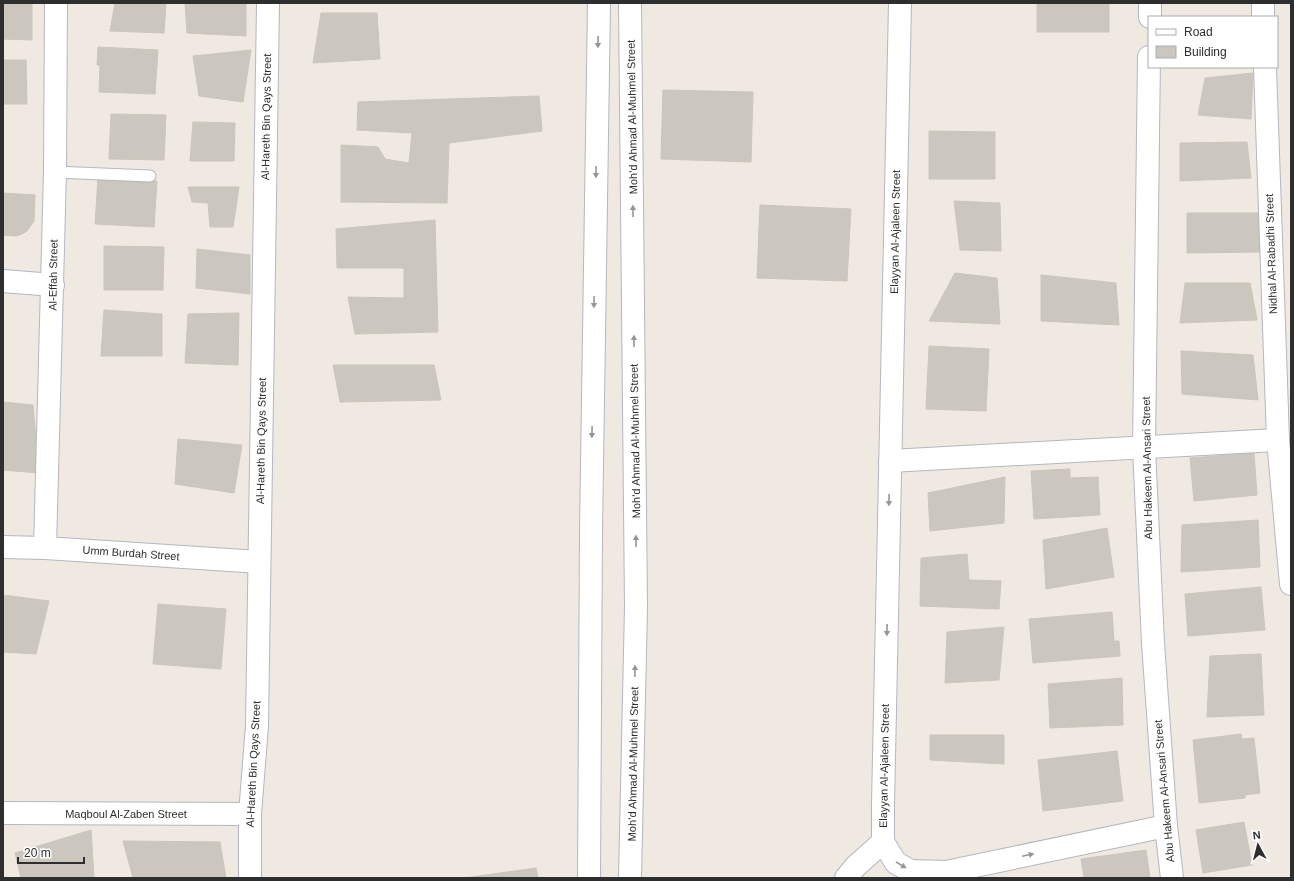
<svg xmlns="http://www.w3.org/2000/svg" width="1294" height="881" viewBox="0 0 1294 881" font-family="Helvetica,sans-serif">
  <style>
    .building { fill: #cbc7bf; stroke: #cbc5ba }
    .lines { fill: none; stroke-linecap: round; stroke-linejoin: round }
    .lane-casing { stroke: #b4b7c1; stroke-width: 13 }
    .street-casing { stroke: #b4b7c1; stroke-width: 24 }
    .secondary-casing { stroke: #b4b7c1; stroke-width: 24 }
    .lane { stroke: #fff; stroke-width: 11 }
    .street { stroke: #fff; stroke-width: 22 }
    .secondary { stroke: #fff; stroke-width: 22 }
    .oneway { fill: #969696 }
    .labels { text-anchor: middle; stroke-width: 4; stroke-linejoin: round; paint-order: stroke }
    .street-label { font-size: 11px; fill: #2e2e2e; stroke: #fff }
  </style>
  <rect width="100%" height="100%" fill="#efe9e1"/>
  <g class="building">
    <polygon points="3,3 32,3 32,40 3,39"/>
    <polygon points="115,3 166,3 164,33 110,31"/>
    <polygon points="185,3 246,3 246,36 187,33"/>
    <rect x="1037" y="3" width="72" height="29"/>
    <polygon points="321,13 377,13 380,59 313,63"/>
    <polygon points="98,47 158,50 155,94 99,92 100,65 97,65"/>
    <polygon points="251,50 243,102 199,96 193,56"/>
    <polygon points="3,60 26,60 27,104 3,104"/>
    <polygon points="1253,73 1251,119 1198,115 1205,78"/>
    <polygon points="663,90 753,92 751,162 661,159"/>
    <polygon points="539,96 542,131 449,143 447,203 341,202 341,145 378,147 385,159 409,163 412,133 357,130 358,102"/>
    <polygon points="111,114 166,115 164,160 109,159"/>
    <polygon points="193,122 235,123 234,161 190,161"/>
    <polygon points="929,131 995,132 995,179 929,179"/>
    <polygon points="1247,142 1251,178 1180,181 1180,143"/>
    <polygon points="98,178 157,181 154,227 95,224"/>
    <polygon points="188,187 239,187 233,227 210,227 208,203 192,202"/>
    <polygon points="3,193 35,195 34,221 27,231 22,234 16,236 3,235"/>
    <polygon points="954,201 1000,203 1001,251 960,250"/>
    <polygon points="760,205 851,209 847,281 757,278"/>
    <polygon points="1187,213 1261,213 1261,252 1187,253"/>
    <polygon points="435,220 438,332 355,334 348,297 404,298 404,268 337,268 336,229"/>
    <polygon points="104,246 164,247 163,290 104,290"/>
    <polygon points="197,249 250,255 250,294 196,288"/>
    <polygon points="955,273 997,278 1000,324 929,321"/>
    <polygon points="1041,275 1116,283 1119,325 1041,321"/>
    <polygon points="1185,283 1250,283 1257,320 1180,323"/>
    <polygon points="104,310 162,314 162,356 101,356"/>
    <polygon points="239,313 238,365 185,363 188,314"/>
    <polygon points="929,346 989,349 986,411 926,409"/>
    <polygon points="1181,351 1253,355 1258,400 1182,394"/>
    <polygon points="333,365 434,365 441,400 340,402"/>
    <polygon points="3,402 33,405 39,473 3,470"/>
    <polygon points="178,439 242,445 234,493 175,484"/>
    <polygon points="1254,453 1257,495 1194,501 1190,458"/>
    <polygon points="1070,469 1070,478 1098,477 1100,515 1034,519 1031,471"/>
    <polygon points="1005,477 1004,523 930,531 928,493"/>
    <polygon points="1258,520 1260,567 1181,572 1182,525"/>
    <polygon points="1107,528 1114,577 1046,589 1043,540"/>
    <polygon points="967,554 969,580 1001,581 999,609 920,606 921,558"/>
    <polygon points="1261,587 1265,630 1188,636 1185,594"/>
    <polygon points="3,595 49,601 36,654 3,652"/>
    <polygon points="158,604 226,609 221,669 153,664"/>
    <polygon points="1112,612 1114,641 1119,641 1120,656 1033,663 1029,619"/>
    <polygon points="1004,627 999,680 945,683 947,632"/>
    <polygon points="1261,654 1264,715 1207,717 1210,656"/>
    <polygon points="1122,678 1123,725 1050,728 1048,684"/>
    <polygon points="1241,734 1242,739 1254,738 1260,793 1245,795 1245,798 1199,803 1193,740"/>
    <polygon points="930,735 1004,735 1004,764 930,760"/>
    <polygon points="1117,751 1123,801 1043,811 1038,760"/>
    <polygon points="1244,822 1252,865 1203,873 1196,830"/>
    <polygon points="91,830 94,878 21,878 15,853"/>
    <polygon points="123,841 220,842 226,878 133,878"/>
    <polygon points="1146,850 1150,878 1084,878 1081,859"/>
    <polygon points="536,868 538,878 464,878"/>
  </g>
  <g class="lines">
    <g class="lane-casing">
      <polyline id="lane" points="55,172 150,176"/>
    </g>
    <g class="street-casing">
      <g id="street">
        <polyline points="900,3 883,804 883,842 896,863 911,871 946,872 1166,826"/>
        <polyline points="1263,3 1263,17"/>
        <polyline points="1150,17 1150,3"/>
        <polyline points="1149,57 1144,448 1153,643 1166,826 1172,878"/>
        <polyline points="1265,67 1278,440 1291,584"/>
        <polyline points="3,281 53,285"/>
        <polyline points="890,461 1278,440"/>
        <polyline points="3,547 45,548 259,562"/>
        <polyline points="45,548 55,172 56,3"/>
        <polyline points="3,813 250,814"/>
        <polyline points="250,878 250,814 257,726 268,3"/>
        <polyline points="846,878 856,866 883,842"/>
      </g>
    </g>
    <g class="secondary-casing">
      <g id="secondary">
        <polyline points="630,3 636,607 630,878"/>
        <polyline points="589,878 591,532 599,3"/>
      </g>
    </g>
    <use href="#lane" class="lane"/>
    <use href="#street" class="street"/>
    <use href="#secondary" class="secondary"/>
  </g>
  <defs><path id="oneway-solid" d="M-6-.8H1V-3.2L6.5 0L1 3.2V.8H-6Z"/></defs>
  <g class="oneway">
    <use href="#oneway-solid" transform="translate(598 42) rotate(91)"/>
    <use href="#oneway-solid" transform="translate(596 172) rotate(91)"/>
    <use href="#oneway-solid" transform="translate(633 211) rotate(-91)"/>
    <use href="#oneway-solid" transform="translate(594 302) rotate(91)"/>
    <use href="#oneway-solid" transform="translate(634 341) rotate(-91)"/>
    <use href="#oneway-solid" transform="translate(592 432) rotate(91)"/>
    <use href="#oneway-solid" transform="translate(889 500) rotate(91)"/>
    <use href="#oneway-solid" transform="translate(636 541) rotate(-91)"/>
    <use href="#oneway-solid" transform="translate(887 630) rotate(91)"/>
    <use href="#oneway-solid" transform="translate(635 671) rotate(-89)"/>
    <use href="#oneway-solid" transform="translate(1028 855) rotate(-12)"/>
    <use href="#oneway-solid" transform="translate(901 865) rotate(31)"/>
  </g>
  <g class="labels">
    <g class="street-label">
      <text transform="translate(266 117) rotate(-89)" y="4">Al-Hareth Bin Qays Street</text>
      <text transform="translate(632 117) rotate(-91)" y="4">Moh’d Ahmad Al-Muhmel Street</text>
      <text transform="translate(895 232) rotate(-89)" y="4">Elayyan Al-Ajaleen Street</text>
      <text transform="translate(1271 254) rotate(-92)" y="4">Nidhal Al-Rabadhi Street</text>
      <text transform="translate(53 275) rotate(-89)" y="4">Al-Effah Street</text>
      <text transform="translate(261 441) rotate(-89)" y="4">Al-Hareth Bin Qays Street</text>
      <text transform="translate(635 441) rotate(-91)" y="4">Moh’d Ahmad Al-Muhmel Street</text>
      <text transform="translate(1147 468) rotate(-91)" y="4">Abu Hakeem Al-Ansari Street</text>
      <text transform="translate(131 553) rotate(4)" y="4">Umm Burdah Street</text>
      <text transform="translate(253 764) rotate(-87)" y="4">Al-Hareth Bin Qays Street</text>
      <text transform="translate(633 764) rotate(-89)" y="4">Moh’d Ahmad Al-Muhmel Street</text>
      <text transform="translate(884 766) rotate(-89)" y="4">Elayyan Al-Ajaleen Street</text>
      <text transform="translate(1164 791) rotate(-95)" y="4">Abu Hakeem Al-Ansari Street</text>
      <text x="126" y="818">Maqboul Al-Zaben Street</text>
    </g>
  </g>
  <rect width="1294" height="881" fill="none" stroke="#2e2e2e" stroke-width="8"/>
  <rect x="1148" y="16" width="130" height="52" fill="#ffffff" stroke="#ababab"/>
  <rect x="1156" y="29" width="20" height="6" fill="#ffffff" stroke="#ababab"/>
  <text x="1184" y="36" font-size="12" fill="#2e2e2e">Road</text>
  <rect x="1156" y="46" width="20" height="12" fill="#cbc7bf" stroke="#ababab"/>
  <text x="1184" y="56" font-size="12" fill="#2e2e2e">Building</text>
  <g transform="translate(1258 845) rotate(353)" stroke="#ffffff" stroke-width="3" paint-order="stroke">
  <path d="M0-3L7 15L0 10L-7 15Z" fill="#2e2e2e"/>
  <text y="-6" font-size="11" font-weight="bold" text-anchor="middle" fill="#2e2e2e">N</text>
  </g>
  <path d="M18 857v6h66v-6" fill="none" stroke="#2e2e2e" stroke-width="2"/>
  <text x="24" y="857" font-size="12" fill="#2e2e2e" stroke="#ffffff" stroke-width="3" paint-order="stroke">20 m</text>
</svg>
